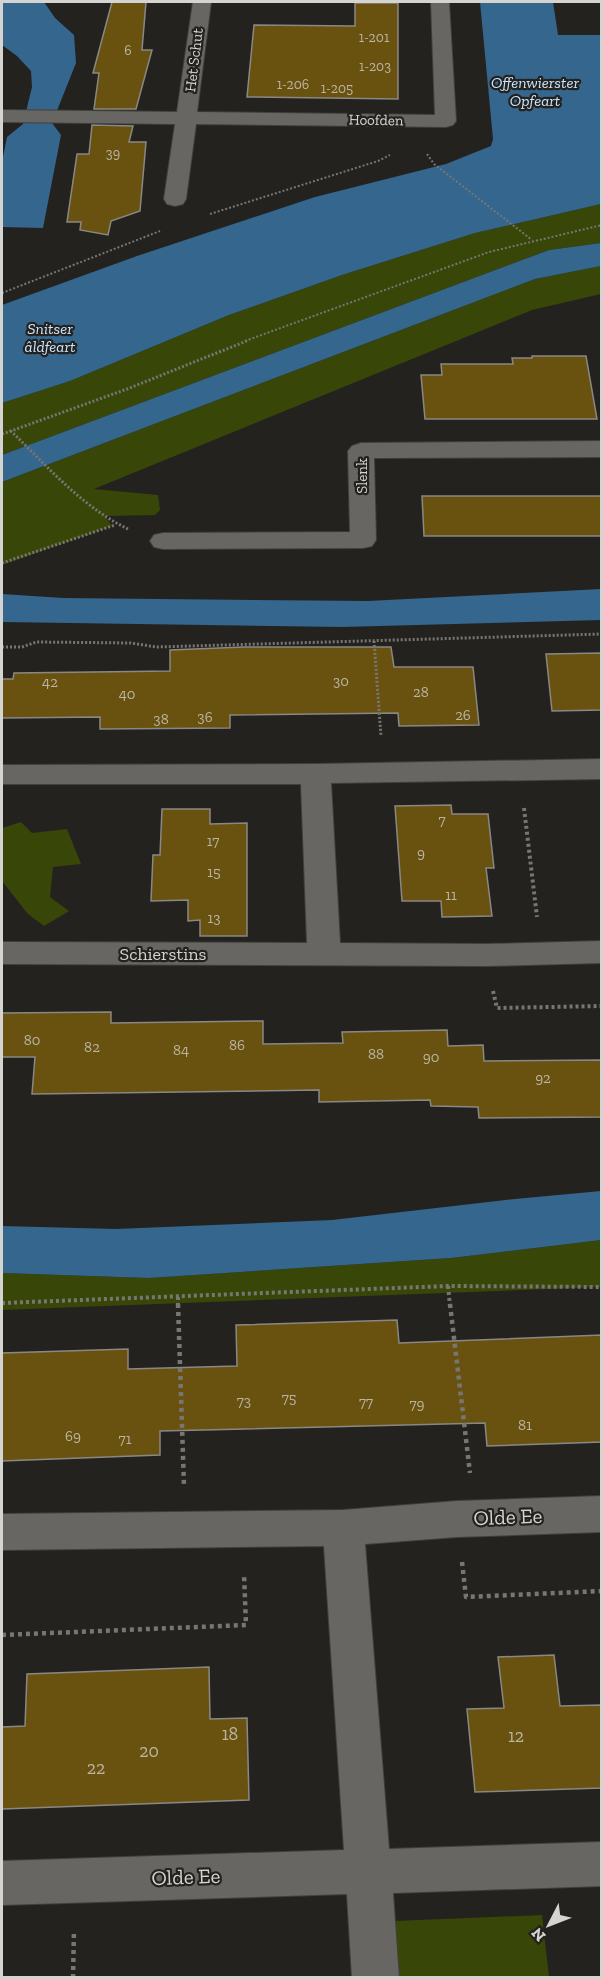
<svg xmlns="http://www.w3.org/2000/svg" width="603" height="1979" viewBox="0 0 603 1979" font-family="'Zilla Slab',serif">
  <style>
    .green { fill: #384608 }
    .water { fill: #34668e }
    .building { fill: #695210; stroke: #8a8884; stroke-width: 1.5 }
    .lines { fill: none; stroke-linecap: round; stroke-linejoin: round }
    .minor-casing { stroke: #41403d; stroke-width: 2 }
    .path-far3 { stroke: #787673; stroke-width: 2; stroke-dasharray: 2 2; stroke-linecap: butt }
    .path-far2 { stroke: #787673; stroke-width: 3; stroke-dasharray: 2 2; stroke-linecap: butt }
    .path-far1 { stroke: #787673; stroke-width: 4; stroke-dasharray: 3 3; stroke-linecap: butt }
    .path { stroke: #787673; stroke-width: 4.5; stroke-dasharray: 4 4; stroke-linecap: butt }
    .minor { fill: #686662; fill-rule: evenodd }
    .labels { text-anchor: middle; stroke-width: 4.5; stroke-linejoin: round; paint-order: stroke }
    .far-number-label { font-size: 14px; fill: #bab4a1 }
    .far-street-label { font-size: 15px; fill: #d5d4d1; stroke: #24221f }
    .number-label { font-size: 15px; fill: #bab4a1 }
    .far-water-label { font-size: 16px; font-style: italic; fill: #c9e5ff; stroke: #24221f }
    .street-label { font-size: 18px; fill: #d5d4d1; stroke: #24221f }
    .near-number-label { font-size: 18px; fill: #bab4a1 }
    .near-street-label { font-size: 21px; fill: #d5d4d1; stroke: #24221f }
  </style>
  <rect width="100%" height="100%" fill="#24221f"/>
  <g class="green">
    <polygon points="601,204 601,243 549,250 2,455 2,403 70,381 229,315 342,275 475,233"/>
    <polygon points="601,266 601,294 532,310 94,489 158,495 160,510 155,515 105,516 112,526 2,565 2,482 535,279"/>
    <polygon points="21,822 32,833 67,829 81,864 53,867 50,897 69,911 44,926 28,914 2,881 2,828"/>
    <polygon points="601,1240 601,1287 2,1310 2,1273 149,1278 451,1258"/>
    <polygon points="542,1915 549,1977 399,1977 394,1921"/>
  </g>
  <g class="water">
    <polygon points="2,2 44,2 55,18 74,35 76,63 52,123 61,135 43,228 2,227 2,162 7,137 23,124 32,87 31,71 17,56 2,45"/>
    <polygon points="480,2 553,2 558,35 601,35 601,204 475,233 342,275 229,315 70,381 2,403 2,305 137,256 315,197 446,164 491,146 493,139"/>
    <polygon points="601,243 601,266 535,279 2,482 2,455 549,250"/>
    <polygon points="601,589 601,620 342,627 2,622 2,594 63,598 368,601"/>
    <polygon points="601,1191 601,1240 451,1258 149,1278 2,1273 2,1226 116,1229 332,1220 515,1199"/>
  </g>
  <g class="building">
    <polygon points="112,2 146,2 142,50 152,50 136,109 94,109 99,73 93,73"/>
    <polygon points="355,3 398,3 398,99 247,97 254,25 355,26"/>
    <polygon points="92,125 133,126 129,142 146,142 140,211 111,221 108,235 80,230 81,222 67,222 77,154 89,154"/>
    <polygon points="532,356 586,356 597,419 425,419 421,375 442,375 441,364 513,364 512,358 532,358"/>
    <polygon points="422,496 602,496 602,536 424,536"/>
    <polygon points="244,647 391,647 394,667 473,667 479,725 399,726 398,713 230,715 230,728 100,729 100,717 2,718 2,679 13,679 14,673 170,671 170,650"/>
    <polygon points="602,653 602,710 552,711 546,654"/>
    <polygon points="451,805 452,814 488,814 494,868 486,868 492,916 442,917 441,901 402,901 395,806"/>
    <polygon points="162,809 210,809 210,824 247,823 247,936 200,936 200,920 188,921 188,900 151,901 153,855 160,855"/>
    <polygon points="111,1012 111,1023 263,1021 263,1044 343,1043 342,1032 447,1030 448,1046 483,1045 484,1061 602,1060 602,1117 479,1118 478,1107 431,1106 430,1100 319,1102 319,1090 32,1094 35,1057 2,1057 2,1013"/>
    <polygon points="397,1320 399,1343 602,1335 602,1442 487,1446 485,1423 160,1431 160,1455 2,1461 2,1353 128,1349 128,1369 237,1366 236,1325"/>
    <polygon points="554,1655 560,1706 602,1705 602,1788 475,1792 467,1709 504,1708 498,1657"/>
    <polygon points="209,1667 210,1719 247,1718 249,1800 2,1809 2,1727 25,1726 27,1674"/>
  </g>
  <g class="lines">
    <g class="minor-casing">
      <g id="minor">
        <polygon points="193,2 211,2 197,112 435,115 431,2 449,2 456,121 453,125 446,127 196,124 186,199 183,204 175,206 167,204 164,199 175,124 2,122 2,110 177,112"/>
        <polygon points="602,441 602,457 374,458 376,540 372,546 363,548 163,549 154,547 150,541 154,535 163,533 350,532 348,451 352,446 361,443"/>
        <polygon points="602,759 602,779 331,783 340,943 486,944 602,941 602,963 486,966 2,964 2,942 307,943 301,784 2,784 2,765 316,764"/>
        <polygon points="602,1496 602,1532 457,1537 365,1544 389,1849 602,1842 602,1886 393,1893 399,1978 352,1978 347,1894 2,1905 2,1861 344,1850 324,1546 2,1550 2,1514 343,1510 457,1501"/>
      </g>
    </g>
    <g class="path-far3">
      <polyline points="427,154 434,164 532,240"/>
      <polyline points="210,214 378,161 390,155"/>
      <polyline points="2,293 160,231"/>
      <polyline points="245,341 489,252 602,225"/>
    </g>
    <g class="path-far2">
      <polyline points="2,434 11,431"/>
      <path d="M128,529c-46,-22 -81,-63 -117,-98l116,-42 122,-49"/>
      <polyline points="2,563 115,525"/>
      <polyline points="374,641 381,736"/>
      <polyline points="2,647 22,647 36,642 131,643 156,647 602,634"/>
    </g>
    <g class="path-far1">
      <polyline points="524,808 537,917"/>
      <polyline points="493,991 497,1008 602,1006"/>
      <polyline points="448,1286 450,1306"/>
      <polyline points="178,1297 178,1306"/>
      <polyline points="2,1303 448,1286 602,1287"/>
    </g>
    <g class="path">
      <polyline points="178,1304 184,1486"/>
      <polyline points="450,1304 470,1473"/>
      <polyline points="462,1562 466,1597 602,1591"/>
      <polyline points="2,1635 246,1625 244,1574"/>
      <polyline points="73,1978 74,1930"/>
    </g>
    <use href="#minor" class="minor"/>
  </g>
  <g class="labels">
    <g class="far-number-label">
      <text x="374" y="42">1-201</text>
      <text x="128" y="55">6</text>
      <text x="375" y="71">1-203</text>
      <text x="293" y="89">1-206</text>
      <text x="337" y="93">1-205</text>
      <text x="113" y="158">39</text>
    </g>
    <g class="far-street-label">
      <text transform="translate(194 60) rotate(-83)" y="5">Het Schut</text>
      <text transform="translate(376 120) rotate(1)" y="5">Hoofden</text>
      <text transform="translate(362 476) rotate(-90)" y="5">Slenk</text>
    </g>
    <g class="number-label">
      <text x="341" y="686">30</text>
      <text x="50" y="687">42</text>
      <text x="421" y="697">28</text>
      <text x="127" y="699">40</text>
      <text x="463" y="720">26</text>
      <text x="205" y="722">36</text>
      <text x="161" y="724">38</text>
      <text x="442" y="825">7</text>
      <text x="213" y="846">17</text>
      <text x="421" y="858">9</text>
      <text x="214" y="877">15</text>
      <text x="451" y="900">11</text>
      <text x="214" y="923">13</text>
      <text x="32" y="1045">80</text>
      <text x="237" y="1050">86</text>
      <text x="92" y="1052">82</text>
      <text x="181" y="1055">84</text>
      <text x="376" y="1059">88</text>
      <text x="431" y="1062">90</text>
      <text x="543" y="1083">92</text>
      <text x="289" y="1403">75</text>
      <text x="244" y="1406">73</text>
      <text x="366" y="1407">77</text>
      <text x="417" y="1409">79</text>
      <text x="525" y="1430">81</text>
      <text x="73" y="1441">69</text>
      <text x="125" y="1444">71</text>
    </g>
    <g class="far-water-label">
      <text x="535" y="88">Offenwierster<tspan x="535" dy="18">Opfeart</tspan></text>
      <text x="50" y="334">Snitser<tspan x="50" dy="18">âldfeart</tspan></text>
    </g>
    <g class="street-label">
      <text x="163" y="960">Schierstins</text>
    </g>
    <g class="near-number-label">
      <text x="230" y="1740">18</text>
      <text x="516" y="1742">12</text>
      <text x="149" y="1757">20</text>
      <text x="96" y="1774">22</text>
    </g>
    <g class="near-street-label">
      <text transform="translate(508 1517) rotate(-2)" y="7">Olde Ee</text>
      <text transform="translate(186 1877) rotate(-2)" y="7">Olde Ee</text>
    </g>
  </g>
  <rect width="603" height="1979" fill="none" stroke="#d5d4d1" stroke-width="6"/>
  <g transform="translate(549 1925) rotate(228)" stroke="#24221f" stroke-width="4.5" paint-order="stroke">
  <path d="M0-4.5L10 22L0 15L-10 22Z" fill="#d5d4d1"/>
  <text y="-9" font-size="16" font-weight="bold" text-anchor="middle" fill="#d5d4d1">N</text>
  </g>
</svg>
